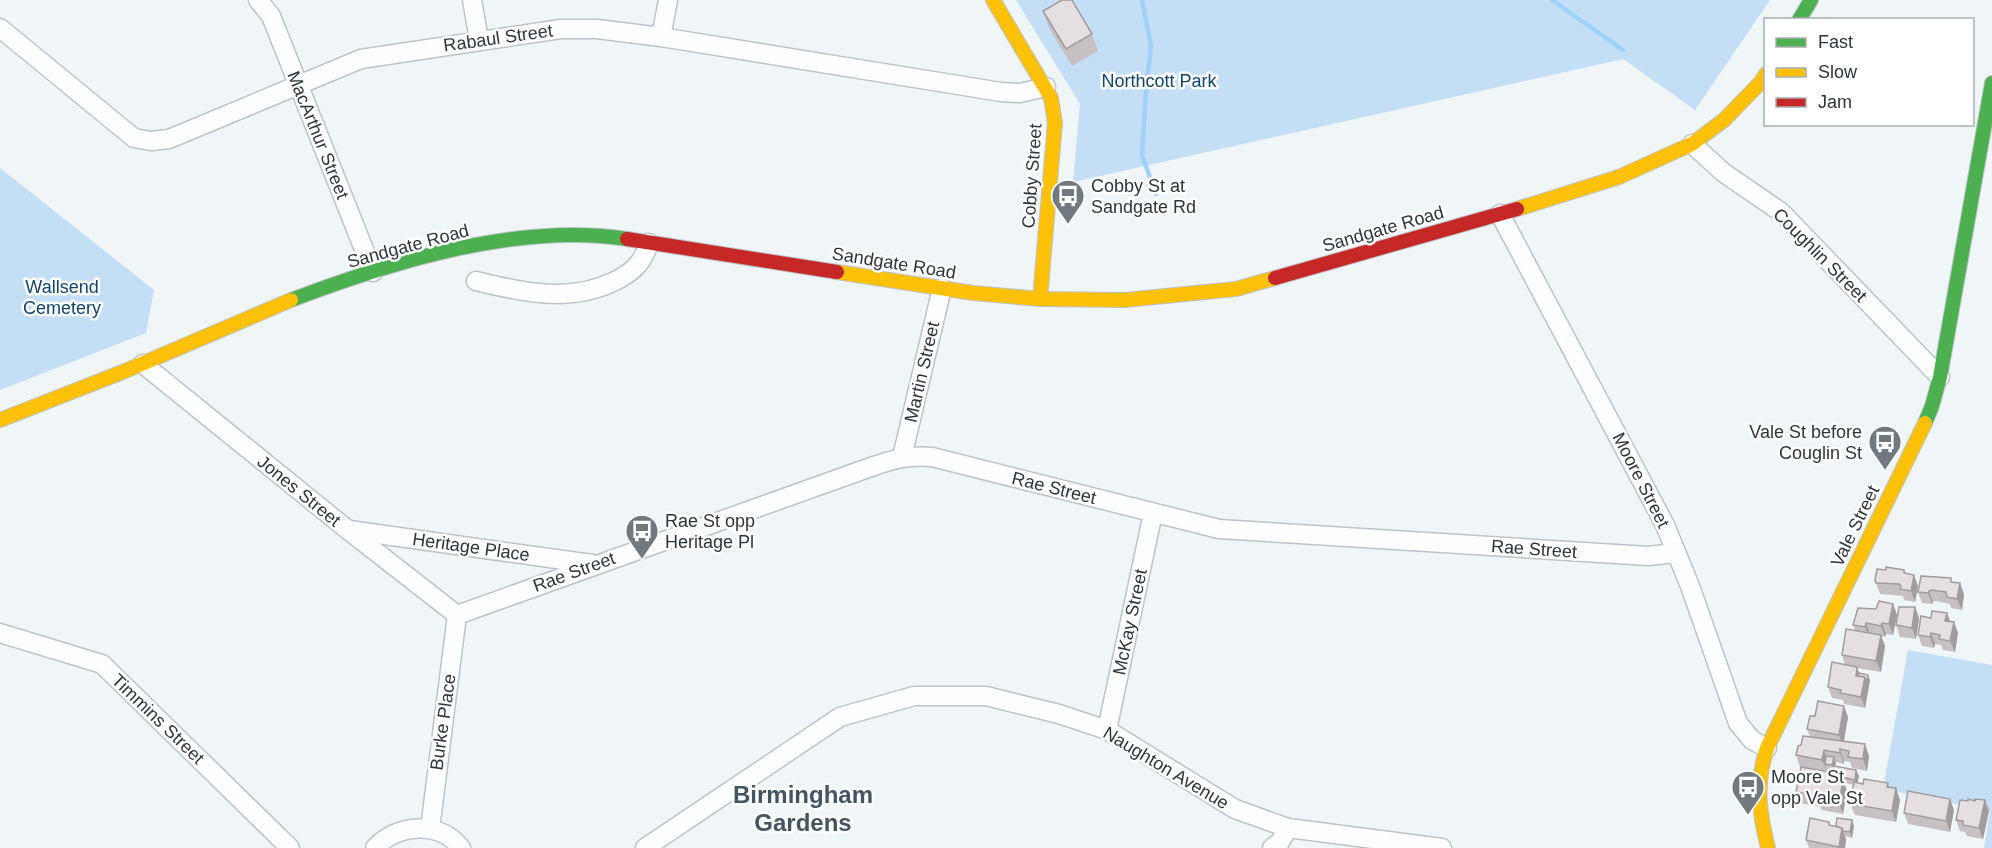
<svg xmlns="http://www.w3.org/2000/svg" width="1992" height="848" viewBox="0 0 1992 848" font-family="Arial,sans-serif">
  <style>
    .green { fill: #c3def5 }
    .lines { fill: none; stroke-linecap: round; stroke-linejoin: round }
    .stream { stroke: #a0d1f9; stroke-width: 4.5 }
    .street-casing { stroke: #bdc3c8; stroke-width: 21 }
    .fast-casing { stroke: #bdc3c8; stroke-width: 16 }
    .slow-casing { stroke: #bdc3c8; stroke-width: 16 }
    .jam-casing { stroke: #bdc3c8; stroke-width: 16 }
    .street { stroke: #fdfefe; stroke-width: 18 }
    .fast { stroke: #4caf50; stroke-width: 14 }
    .slow { stroke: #ffc107; stroke-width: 14 }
    .jam { stroke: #c62828; stroke-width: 14 }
    .wall { fill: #c6c0c2 }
    .shaded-wall { fill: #a19c9e }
    .building { fill: #e6dfe1; stroke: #a19c9e; stroke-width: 1.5 }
    .labels { text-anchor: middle; stroke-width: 5; stroke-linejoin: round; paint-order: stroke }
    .street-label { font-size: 18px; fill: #2d353c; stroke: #fff }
    .park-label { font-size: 18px; fill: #12456a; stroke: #fff }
    .poi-label { font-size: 18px; fill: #2d353c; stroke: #fff; text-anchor: start }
    .district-label { font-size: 24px; font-weight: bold; fill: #435462; stroke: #fff }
  </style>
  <rect width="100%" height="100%" fill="#f0f5f8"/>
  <g class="green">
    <polygon points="1016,0 1770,0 1695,110 1623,59 1073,182 1080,104"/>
    <polygon points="0,168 154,290 146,333 0,390"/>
    <polygon points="1908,650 1992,665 1992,848 1984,848 1990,811 1883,789"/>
  </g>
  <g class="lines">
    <g class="stream">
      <polyline points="1142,0 1151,46 1146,90 1142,155 1156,194"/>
      <polyline points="1552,0 1623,50"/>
    </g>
    <g class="street-casing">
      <g id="street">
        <polyline points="258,0 271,16 373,272"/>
        <polyline points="472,0 479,40"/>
        <polyline points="0,28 134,138 151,141 169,139 361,59 561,29 597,29 661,37 1001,92 1020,93 1046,87"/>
        <polyline points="661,37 668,0"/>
        <polyline points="1692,144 1724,173 1781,212 1940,377"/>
        <polyline points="1500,214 1665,525 1690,586 1738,723 1752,740 1767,748"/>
        <path d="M476,281c45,11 92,22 137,1 19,-9 30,-19 36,-39"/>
        <polyline points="143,364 348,530 457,615"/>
        <polyline points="902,457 942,288"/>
        <polyline points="349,530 592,564"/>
        <path d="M457,615l414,-148c23,-8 37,-12 61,-10l287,72 429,27 28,-3"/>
        <polyline points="0,633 102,664 290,848"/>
        <polyline points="1107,730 1153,513"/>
        <polyline points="430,829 457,615"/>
        <path d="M375,848c21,-24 65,-28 86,0"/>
        <polyline points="645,848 840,717 914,696 986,696 1059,714 1107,730 1235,809 1288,828 1442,848"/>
        <polyline points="1272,848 1280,842 1288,828"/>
      </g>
    </g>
    <g class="fast-casing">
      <g id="fast">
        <polyline points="1799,20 1811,0"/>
        <path d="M291,300c100,-38 228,-78 336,-61"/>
        <polyline points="1925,423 1932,406 1940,377 1992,83"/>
      </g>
    </g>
    <g class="slow-casing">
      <g id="slow">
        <polyline points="993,0 1051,98 1055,123 1040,299"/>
        <polyline points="1517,209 1619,177 1692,144 1724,120 1761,82 1766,74"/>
        <polyline points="837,272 973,293 1040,299 1125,300 1236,289 1275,278"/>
        <polyline points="0,420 125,371 291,300"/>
        <path d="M1768,848c-9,-37 -13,-63 -1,-100l158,-325"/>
      </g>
    </g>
    <g class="jam-casing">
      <g id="jam">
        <polyline points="627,239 837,272"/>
        <polyline points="1275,278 1517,209"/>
      </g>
    </g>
    <use href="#street" class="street"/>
    <use href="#fast" class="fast"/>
    <use href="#slow" class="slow"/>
    <use href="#jam" class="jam"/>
  </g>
  <g class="wall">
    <polygon points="1043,11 1092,34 1098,51 1072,66 1049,28"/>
    <polygon points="1886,570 1904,570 1906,573 1914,575 1918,586 1915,602 1904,600 1903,596 1880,594 1875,580"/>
    <polygon points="1953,582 1964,594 1962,610 1951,608 1950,604 1936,601 1933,602 1932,604 1922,603 1918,592"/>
    <polygon points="1893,604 1897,615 1893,635 1886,634 1885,637 1881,636 1885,646 1881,672 1857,668 1859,673 1870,680 1865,708 1844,704 1843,700 1832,698 1828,687 1845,665 1842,655 1855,630 1853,625 1876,609"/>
    <polygon points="1915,607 1919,618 1916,639 1900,637 1896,625"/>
    <polygon points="1947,613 1950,622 1954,622 1958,633 1955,652 1943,650 1941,645 1935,644 1934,648 1922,646 1918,635"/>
    <polygon points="1815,716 1848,717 1844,741 1869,756 1867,771 1852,768 1850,762 1844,761 1844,764 1836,762 1835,766 1856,770 1859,776 1857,783 1863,784 1888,783 1889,787 1900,800 1896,822 1855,815 1850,804 1854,785 1844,783 1847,791 1843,814 1822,810 1820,807 1800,803 1796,792 1833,772 1833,771 1827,770 1827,771 1800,767 1796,755 1802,741 1810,737 1807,729"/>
    <polygon points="1985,800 1989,811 1983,839 1967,836 1965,832 1960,831 1956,820 1975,801"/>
    <polygon points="1954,810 1950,832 1908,824 1904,813"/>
    <polygon points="1831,825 1836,826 1854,826 1852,838 1845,836 1846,839 1845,848 1809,848 1806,840"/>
  </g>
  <g class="shaded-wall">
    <polygon points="1914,575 1918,586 1915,602 1911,591"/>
    <polygon points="1960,583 1964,594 1962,610 1957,599"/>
    <polygon points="1929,591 1933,602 1932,604 1928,593"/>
    <polygon points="1893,604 1897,615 1893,635 1889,624"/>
    <polygon points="1915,607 1919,618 1916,639 1912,628"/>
    <polygon points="1947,613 1951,624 1945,621"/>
    <polygon points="1954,622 1958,633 1955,652 1950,641"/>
    <polygon points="1866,623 1870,634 1870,638 1865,627"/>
    <polygon points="1882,623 1886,634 1885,637 1881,626"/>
    <polygon points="1931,633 1935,644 1934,648 1930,637"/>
    <polygon points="1881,635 1885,646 1881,672 1876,661"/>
    <polygon points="1857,667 1861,678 1856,676"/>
    <polygon points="1868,675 1870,680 1865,708 1861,697 1865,677"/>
    <polygon points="1844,706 1848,717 1843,746 1839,735"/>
    <polygon points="1865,744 1869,756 1867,771 1863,759"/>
    <polygon points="1840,749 1844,761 1844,764 1840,753"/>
    <polygon points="1824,750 1828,761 1825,764 1827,771 1822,760"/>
    <polygon points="1834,757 1836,763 1834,771 1832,765"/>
    <polygon points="1856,770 1859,776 1857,785 1855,780"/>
    <polygon points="1843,780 1847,791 1843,814 1839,803"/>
    <polygon points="1896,788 1900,800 1896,822 1892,811"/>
    <polygon points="1950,799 1954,810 1950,832 1946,821"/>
    <polygon points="1985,800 1989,811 1983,839 1979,828"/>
    <polygon points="1852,820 1854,826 1852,838 1850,832"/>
    <polygon points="1842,828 1846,839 1845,848 1839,848"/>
  </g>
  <g class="building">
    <polygon points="1062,0 1072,0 1092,34 1066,49 1043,11"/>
    <polygon points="1886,567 1904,570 1904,573 1914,575 1911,591 1900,589 1901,586 1899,584 1876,583 1875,580 1877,569 1886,570"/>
    <polygon points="1921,576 1951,578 1951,582 1960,583 1957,599 1947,597 1946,592 1931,590 1929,591 1928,593 1918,592"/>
    <polygon points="1879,601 1893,604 1889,624 1882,623 1881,626 1866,623 1865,627 1853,625 1858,608 1876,609"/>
    <polygon points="1899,607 1915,607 1912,628 1896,625"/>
    <polygon points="1932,611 1947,613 1945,621 1954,622 1950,641 1939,639 1940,635 1931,633 1930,637 1918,635 1921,616 1931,618"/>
    <polygon points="1846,629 1881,635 1876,661 1842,655"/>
    <polygon points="1832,662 1857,667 1856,676 1865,677 1861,697 1840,693 1841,690 1828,687"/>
    <polygon points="1859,673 1868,675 1867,683 1865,677 1858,676"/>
    <polygon points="1818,701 1844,706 1839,735 1807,729 1810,716 1815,716"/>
    <polygon points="1803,736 1865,744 1863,759 1848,757 1849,751 1840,749 1840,753 1824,750 1822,760 1796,755 1798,746 1801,745"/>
    <polygon points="1826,756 1834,757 1832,765 1825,764"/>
    <polygon points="1834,766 1856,770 1855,780 1837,776 1836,773 1833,772"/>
    <polygon points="1801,767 1836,773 1835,778 1843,780 1839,803 1818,799 1818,796 1796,792"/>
    <polygon points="1864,779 1888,783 1887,787 1896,788 1892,811 1850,804 1854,782 1863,784"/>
    <polygon points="1908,791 1950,799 1946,821 1904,813"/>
    <polygon points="1968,799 1975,801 1975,799 1985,800 1979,828 1963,825 1963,821 1956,820 1960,800 1968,801"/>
    <polygon points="1810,818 1829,822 1829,825 1842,828 1839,847 1806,840"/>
    <polygon points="1837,818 1852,820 1850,832 1843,831 1842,828 1836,826"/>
  </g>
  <defs>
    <g id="bus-pin" transform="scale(1.725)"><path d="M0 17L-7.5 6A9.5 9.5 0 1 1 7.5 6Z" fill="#71787e" stroke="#fff"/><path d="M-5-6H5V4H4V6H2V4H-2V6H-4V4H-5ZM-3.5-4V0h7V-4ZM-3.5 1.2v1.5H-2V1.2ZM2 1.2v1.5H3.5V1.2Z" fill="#fff"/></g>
  </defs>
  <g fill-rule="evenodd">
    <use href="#bus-pin" x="1068" y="196"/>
    <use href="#bus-pin" x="1885" y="442"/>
    <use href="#bus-pin" x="642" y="531"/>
    <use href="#bus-pin" x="1748" y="787"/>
  </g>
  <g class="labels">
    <g class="street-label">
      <text transform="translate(498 38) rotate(-8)" y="6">Rabaul Street</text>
      <text transform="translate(318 135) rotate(68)" y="6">MacArthur Street</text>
      <text transform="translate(1032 176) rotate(-86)" y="6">Cobby Street</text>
      <text transform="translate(1383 229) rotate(-16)" y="6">Sandgate Road</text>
      <text transform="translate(408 246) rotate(-15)" y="6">Sandgate Road</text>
      <text transform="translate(1820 255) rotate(45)" y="6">Coughlin Street</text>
      <text transform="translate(894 263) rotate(9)" y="6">Sandgate Road</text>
      <text transform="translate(922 372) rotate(-77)" y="6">Martin Street</text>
      <text transform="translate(1641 480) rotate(63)" y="6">Moore Street</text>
      <text transform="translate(1054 488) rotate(14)" y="6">Rae Street</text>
      <text transform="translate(299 491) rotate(39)" y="6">Jones Street</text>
      <text transform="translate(1855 526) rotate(-64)" y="6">Vale Street</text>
      <text transform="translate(471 547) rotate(8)" y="6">Heritage Place</text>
      <text transform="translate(1534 549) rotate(4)" y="6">Rae Street</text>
      <text transform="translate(574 572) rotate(-20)" y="6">Rae Street</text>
      <text transform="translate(1130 622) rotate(-78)" y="6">McKay Street</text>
      <text transform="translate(158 719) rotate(44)" y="6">Timmins Street</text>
      <text transform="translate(443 722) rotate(-82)" y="6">Burke Place</text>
      <text transform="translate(1166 768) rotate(31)" y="6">Naughton Avenue</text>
    </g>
    <g class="park-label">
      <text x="1159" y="87">Northcott Park</text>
      <text x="62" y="293">Wallsend<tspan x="62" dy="21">Cemetery</tspan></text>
    </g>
    <g class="poi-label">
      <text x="1091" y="192">Cobby St at<tspan x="1091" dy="21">Sandgate Rd</tspan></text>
      <text x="1862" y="438" text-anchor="end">Vale St before<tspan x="1862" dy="21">Couglin St</tspan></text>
      <text x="665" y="527">Rae St opp<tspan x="665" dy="21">Heritage Pl</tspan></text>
      <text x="1771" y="783">Moore St<tspan x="1771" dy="21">opp Vale St</tspan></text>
    </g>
    <g class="district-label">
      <text x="803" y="803">Birmingham<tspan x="803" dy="28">Gardens</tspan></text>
    </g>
  </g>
  <rect x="1764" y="18" width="210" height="108" fill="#ffffff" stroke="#abaeb1" stroke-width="1.5"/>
  <rect x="1776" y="38" width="30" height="9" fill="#4caf50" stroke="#abaeb1" stroke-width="1.5"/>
  <text x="1818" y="48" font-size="18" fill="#2d353c">Fast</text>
  <rect x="1776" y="68" width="30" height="9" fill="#ffc107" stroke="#abaeb1" stroke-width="1.5"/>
  <text x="1818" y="78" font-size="18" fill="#2d353c">Slow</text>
  <rect x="1776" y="98" width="30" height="9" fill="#c62828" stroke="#abaeb1" stroke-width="1.5"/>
  <text x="1818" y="108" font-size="18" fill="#2d353c">Jam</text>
</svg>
